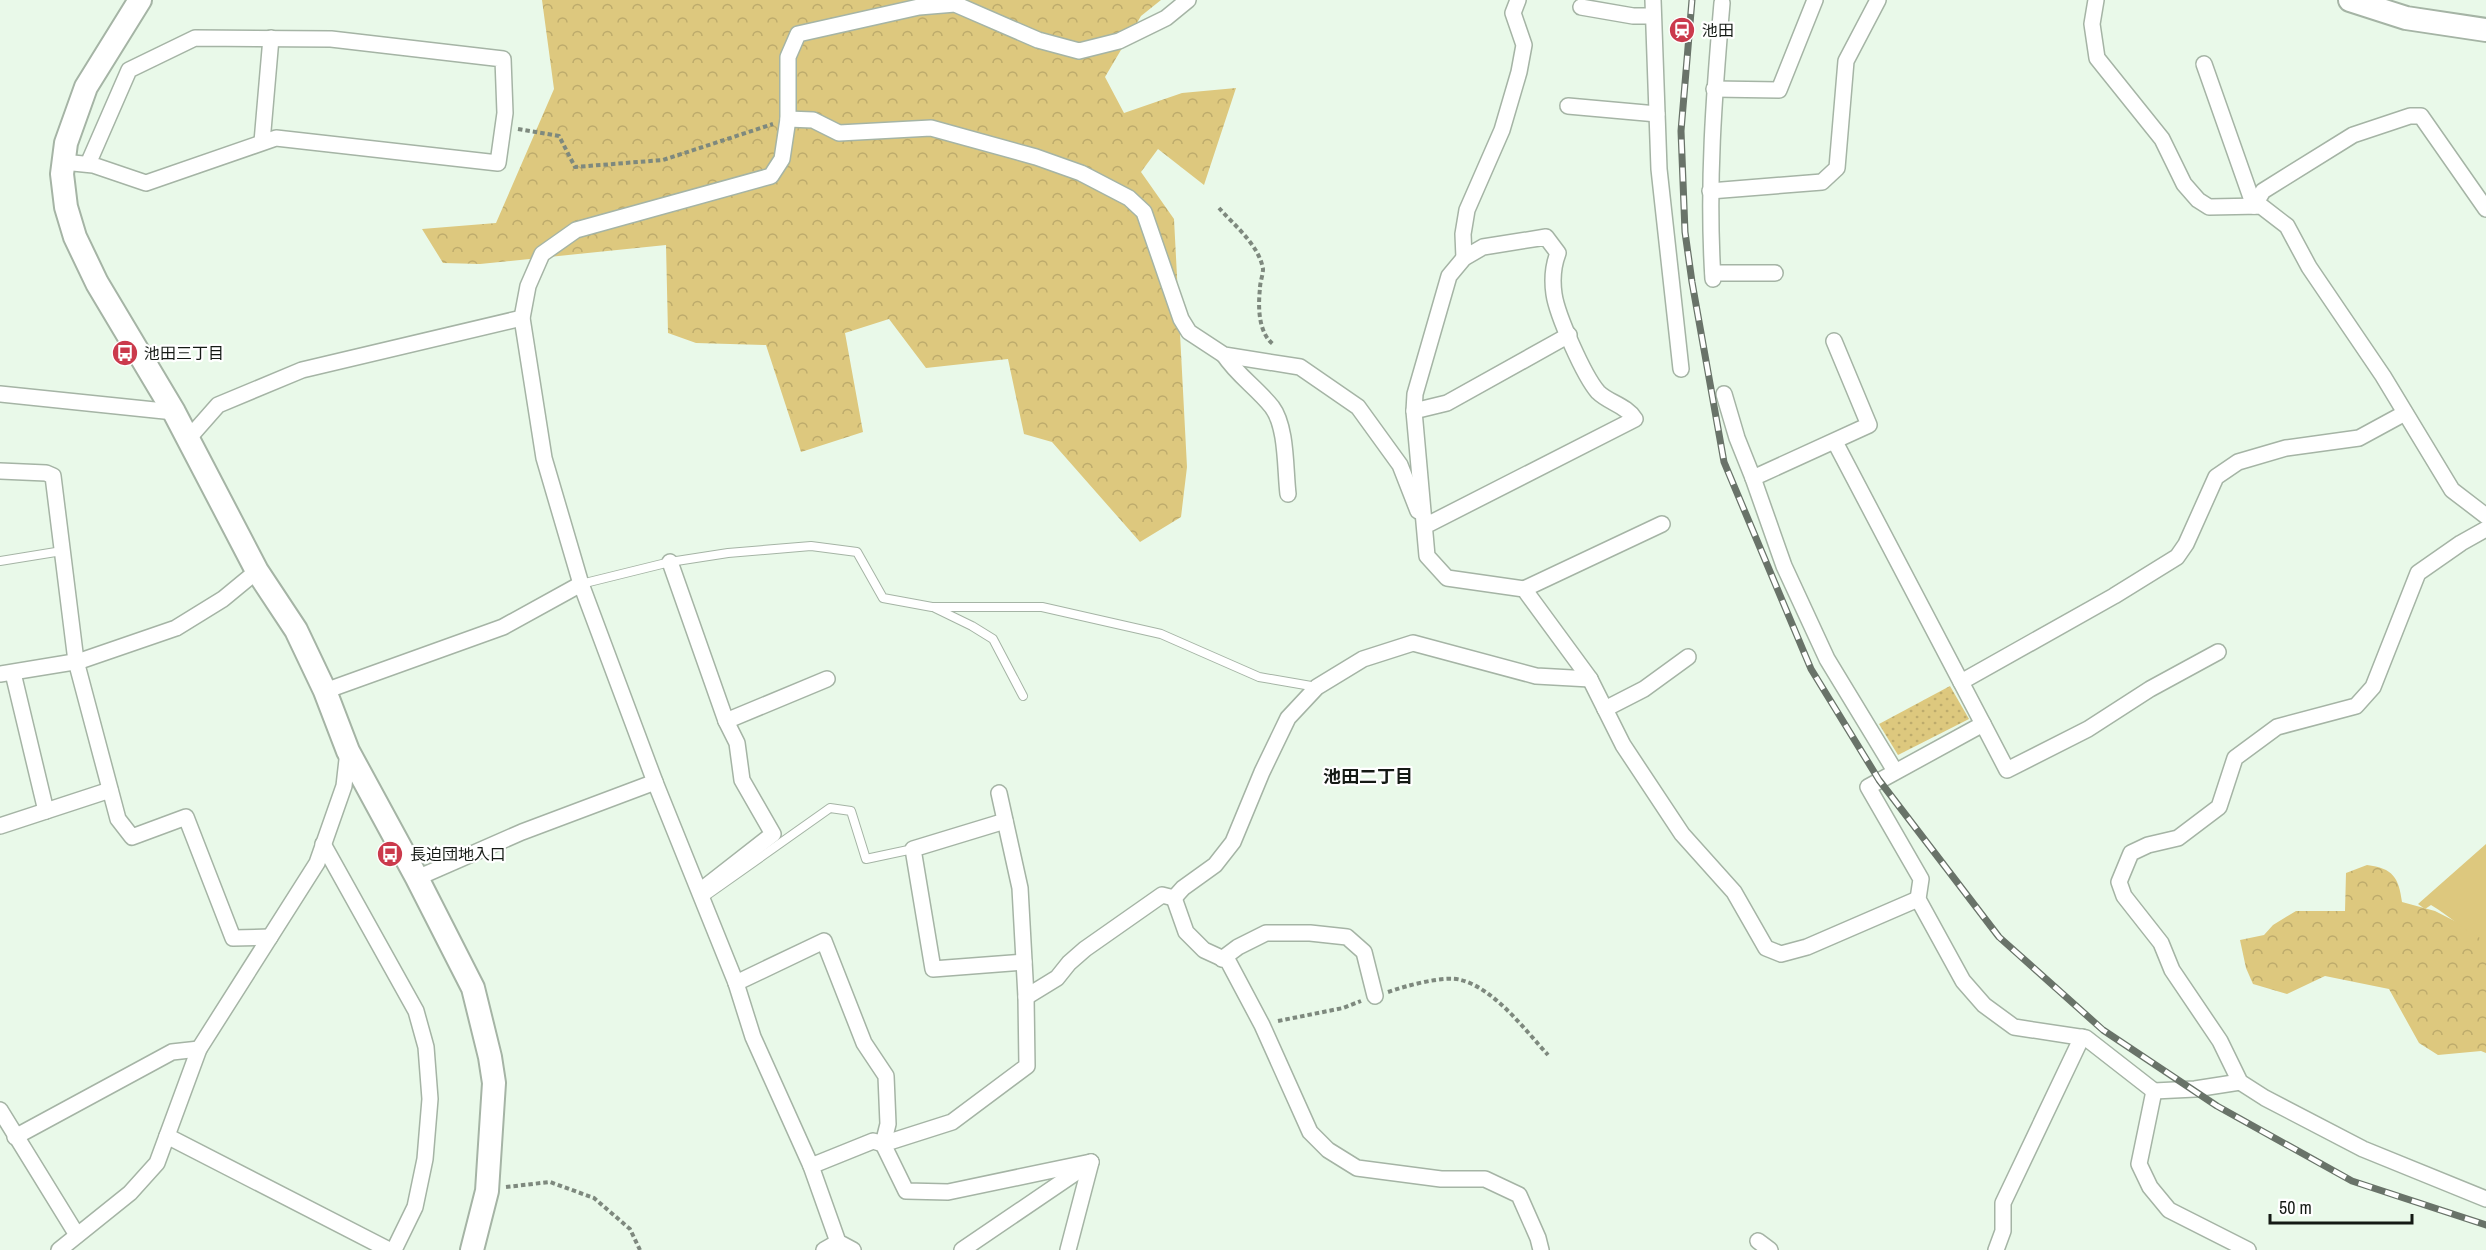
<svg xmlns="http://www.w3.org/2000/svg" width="2486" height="1250" viewBox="0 0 2486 1250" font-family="'Archivo Narrow','Noto Sans JP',sans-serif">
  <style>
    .grass { fill: url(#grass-dots) }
    .forest { fill: url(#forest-crowns) }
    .pitch { fill: #ddc87e }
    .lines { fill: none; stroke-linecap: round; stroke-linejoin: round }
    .lane-casing { stroke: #a5b4a5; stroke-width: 10 }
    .street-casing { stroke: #a5b4a5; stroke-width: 18 }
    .secondary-casing { stroke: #a5b4a5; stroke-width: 26 }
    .path { stroke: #7e897e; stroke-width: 4; stroke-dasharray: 4.5 3; stroke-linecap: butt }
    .lane { stroke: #fff; stroke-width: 8 }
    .street { stroke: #fff; stroke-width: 15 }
    .secondary { stroke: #fff; stroke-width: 22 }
    .rail-casing { stroke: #697369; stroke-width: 7 }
    .rail { stroke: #fff; stroke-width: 4.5; stroke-dasharray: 14; stroke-linecap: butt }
    .labels { text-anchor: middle; stroke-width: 4.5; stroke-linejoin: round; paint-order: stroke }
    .poi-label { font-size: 16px; fill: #151a15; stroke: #fff; text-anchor: start }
    .neighbourhood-label { font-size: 18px; font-weight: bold; fill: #151a15; stroke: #fff }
  </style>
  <defs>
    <pattern id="grass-dots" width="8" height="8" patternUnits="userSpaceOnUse" patternTransform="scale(1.5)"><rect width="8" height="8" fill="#ddc87e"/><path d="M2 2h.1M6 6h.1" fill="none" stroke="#bdab6c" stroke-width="1.8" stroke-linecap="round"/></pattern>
    <pattern id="forest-crowns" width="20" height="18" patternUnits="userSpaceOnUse" patternTransform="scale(1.5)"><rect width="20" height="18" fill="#ddc87e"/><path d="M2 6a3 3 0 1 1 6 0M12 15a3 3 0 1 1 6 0" fill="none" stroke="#bdab6c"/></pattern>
  </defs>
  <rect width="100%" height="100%" fill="#e9f9e9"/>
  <polygon class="grass" points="1950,686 1969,719 1898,755 1879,724"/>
  <g class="forest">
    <polygon points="542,0 1161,0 1141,16 1105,77 1124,113 1182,93 1236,88 1204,185 1158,149 1141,172 1174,219 1187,467 1181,517 1140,542 1052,442 1024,434 1008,359 926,368 889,319 845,333 863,432 801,452 766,345 696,343 668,333 666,245 480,264 443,263 422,229 496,223 554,89"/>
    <path d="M2367,865c26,3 32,13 35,37l33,9 51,26v116l-5,-2 -43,4 -19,-12 -30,-54 -64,-13 -38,18 -34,-10 -7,-16 -6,-28 24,-5 9,-10 23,-14h49l1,-38z"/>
  </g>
  <path class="pitch" d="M2486,844v97c-22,-10 -35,-24 -55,-36l-6,4 -7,-5z"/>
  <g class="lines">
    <g class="lane-casing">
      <g id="lane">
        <polyline points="0,561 62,551"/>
        <polyline points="581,584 670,562 728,553 811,546 857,552 883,598 932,607 1042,607 1161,634 1259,677 1317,687"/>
        <polyline points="935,608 972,626 993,639 1023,696"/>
        <polyline points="703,898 830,808 851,811 866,859 913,849"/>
      </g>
    </g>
    <g class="street-casing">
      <g id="street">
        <polyline points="1653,0 1659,169 1681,369"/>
        <polyline points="2096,0 2092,24 2097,58 2162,139 2184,184 2198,200 2209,207 2261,206 2287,226 2309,267 2383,376 2452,490 2486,516"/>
        <polyline points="1581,7 1633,16 1653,16"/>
        <polyline points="2204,64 2254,206"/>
        <polyline points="1714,89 1779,90 1815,0"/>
        <polyline points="1568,106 1657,114"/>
        <polyline points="788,119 813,120 839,133 931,128 1036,157 1081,173 1129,198 1144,212 1181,319 1189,332 1224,355 1300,367 1358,407 1400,465 1418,511"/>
        <polyline points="262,142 271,38"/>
        <polyline points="63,162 93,165 146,183 276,138 498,163 505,113 503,59 331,39 195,38 129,70 88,164"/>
        <polyline points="1710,191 1822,182 1837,168 1846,61 1878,0"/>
        <polyline points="2254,206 2263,191 2353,135 2410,116 2421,116 2486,209"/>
        <polyline points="1464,258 1463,234 1467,210 1502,130 1519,72 1524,45 1513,13 1518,0"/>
        <polyline points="1713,273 1775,273"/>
        <path d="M1713,279c-6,-93 1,-184 9,-276"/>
        <polyline points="1834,341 1869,425 1753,478 1784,566 1827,659 1895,771"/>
        <path d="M1224,355c13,20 33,33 48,52 15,20 13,62 16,87"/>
        <polyline points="0,394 174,412"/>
        <polyline points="1724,394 1737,438 1753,478"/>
        <polyline points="1414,411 1447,403 1569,335"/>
        <polyline points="188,439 218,405 302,370 522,318"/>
        <polyline points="1835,442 1983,724 1868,787 1921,879 1918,899 1963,981 1984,1005 2014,1027 2086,1038 2154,1091 2195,1089 2240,1082"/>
        <polyline points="0,471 46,473 53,476 76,661 118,819 132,837 186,817 233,938 270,937"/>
        <path d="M1425,526l210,-107c-9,-14 -26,-16 -37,-27 -14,-16 -41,-77 -44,-98 -2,-14 -1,-28 4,-41l-12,-16 -63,10 -19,11 -15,18 -34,118 -1,17 13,145 20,22 77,11 66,90 33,66 59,89 52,58 32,56 15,6 26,-7 111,-48"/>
        <polyline points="2486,529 2461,543 2418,573 2373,687 2356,706 2277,727 2235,758 2219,807 2178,838 2148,845 2131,853 2119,882 2124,896 2161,943 2172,970 2220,1041 2240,1082 2265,1098 2363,1149 2486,1199"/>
        <polyline points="670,562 726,721 827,679"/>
        <polyline points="1524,589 1662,524"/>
        <polyline points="13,673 46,811"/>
        <polyline points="0,674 80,661 176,628 223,599 257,571"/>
        <polyline points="1961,682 2114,596 2177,557 2186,544 2216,477 2238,462 2286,448 2359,438 2405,413"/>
        <polyline points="325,691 503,627 581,584"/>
        <polyline points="1605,709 1644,689 1688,657"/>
        <polyline points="1983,724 2007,770 2088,729 2150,689 2218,652"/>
        <polyline points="999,793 1020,888 1026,997 1027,1066 952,1122 883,1144 906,1191 948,1192 1091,1162"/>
        <polyline points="1005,821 913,849 933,969 1024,962"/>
        <polyline points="0,826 110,790"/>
        <polyline points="323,844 416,1011 426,1047 430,1099 425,1159 415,1207 394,1250"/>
        <polyline points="417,878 522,832 655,782"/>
        <polyline points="700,891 773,834 742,780 737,743 726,721"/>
        <polyline points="1174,898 1186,932 1204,950 1228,961 1262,1025 1310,1132 1328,1150 1357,1168 1441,1179 1485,1179 1519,1195 1538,1238 1541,1250"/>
        <polyline points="1174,898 1183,888 1215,865 1233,842 1262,772 1288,718 1317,687 1363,659 1413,643 1536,676 1590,679"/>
        <polyline points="1222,959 1238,947 1266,933 1310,933 1347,937 1364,952 1375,996"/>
        <polyline points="736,983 824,941 864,1043 886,1076 888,1124 883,1144 873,1141 811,1166"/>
        <polyline points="1026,997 1057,978 1069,963 1085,949 1162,895 1174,898"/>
        <polyline points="2154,1091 2139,1164 2150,1187 2169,1210 2248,1250"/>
        <polyline points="0,1110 77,1235"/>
        <polyline points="167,1136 389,1250"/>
        <polyline points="15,1137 172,1052 199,1049"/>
        <polyline points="1758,1241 1770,1250"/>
        <polyline points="59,1250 130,1193 157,1163 199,1049 317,863 344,786 348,751"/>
        <polyline points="824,1250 838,1242"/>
        <polyline points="853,1250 838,1242 811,1166 753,1037 736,983 655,782 581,584 544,458 522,318 528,286 542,254 576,230 771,176 782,159 788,119 788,57 798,34 919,7 955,4 1038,40 1079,51 1119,41 1166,18 1188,0"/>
        <polyline points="962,1250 1084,1167"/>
        <polyline points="1068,1250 1091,1162"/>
        <polyline points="1996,1250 2003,1231 2003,1203 2082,1037"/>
      </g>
    </g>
    <g class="secondary-casing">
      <g id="secondary">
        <polyline points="140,0 86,87 66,143 62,174 66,207 75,237 97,283 174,412 257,571 296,630 325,691 348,751 417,878 473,988 490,1057 494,1083 487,1191 472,1250"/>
        <polyline points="2350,0 2406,18 2486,30"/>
      </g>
    </g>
    <g class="path">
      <polyline points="518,129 559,136 575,167 663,160 773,124"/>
      <path d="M1219,208c15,17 40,37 44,61 0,6 -3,13 -3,19 -2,19 -2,45 14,57"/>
      <path d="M1388,992c17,-6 57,-17 73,-12 34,9 64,50 87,75"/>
      <polyline points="1278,1021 1343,1008 1361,1001"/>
      <polyline points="506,1187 550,1182 594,1198 630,1229 640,1250"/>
    </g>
    <use href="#lane" class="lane"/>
    <use href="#street" class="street"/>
    <use href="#secondary" class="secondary"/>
    <g class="rail-casing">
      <polyline id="rail" points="1692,0 1681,131 1685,232 1692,282 1724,462 1811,669 1879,780 1999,937 2103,1030 2217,1106 2352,1181 2486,1225"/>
    </g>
    <use href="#rail" class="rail"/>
  </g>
  <defs>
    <g id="station-disc" transform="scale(1.35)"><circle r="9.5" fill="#cb3a4c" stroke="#fff"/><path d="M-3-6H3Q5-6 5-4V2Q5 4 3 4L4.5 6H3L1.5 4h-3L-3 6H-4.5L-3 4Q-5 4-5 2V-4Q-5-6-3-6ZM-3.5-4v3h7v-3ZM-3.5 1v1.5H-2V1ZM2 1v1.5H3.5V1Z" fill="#fff"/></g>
    <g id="bus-disc" transform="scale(1.35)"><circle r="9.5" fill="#cb3a4c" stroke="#fff"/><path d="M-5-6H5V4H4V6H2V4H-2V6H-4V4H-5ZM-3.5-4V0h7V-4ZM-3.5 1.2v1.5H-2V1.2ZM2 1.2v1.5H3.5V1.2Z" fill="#fff"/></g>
  </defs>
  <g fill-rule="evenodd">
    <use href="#station-disc" x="1682" y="30"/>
    <use href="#bus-disc" x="125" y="353"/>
    <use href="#bus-disc" x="390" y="854"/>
  </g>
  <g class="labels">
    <g class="poi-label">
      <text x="1702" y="36">池田</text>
      <text x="144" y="359">池田三丁目</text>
      <text x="410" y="860">長迫団地入口</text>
    </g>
    <g class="neighbourhood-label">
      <text x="1368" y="783">池田二丁目</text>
    </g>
  </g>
  <path d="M2270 1214v9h142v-9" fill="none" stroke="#151a15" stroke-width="3"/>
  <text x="2279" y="1214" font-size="18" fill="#151a15" stroke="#ffffff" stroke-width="4.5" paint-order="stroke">50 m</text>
</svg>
